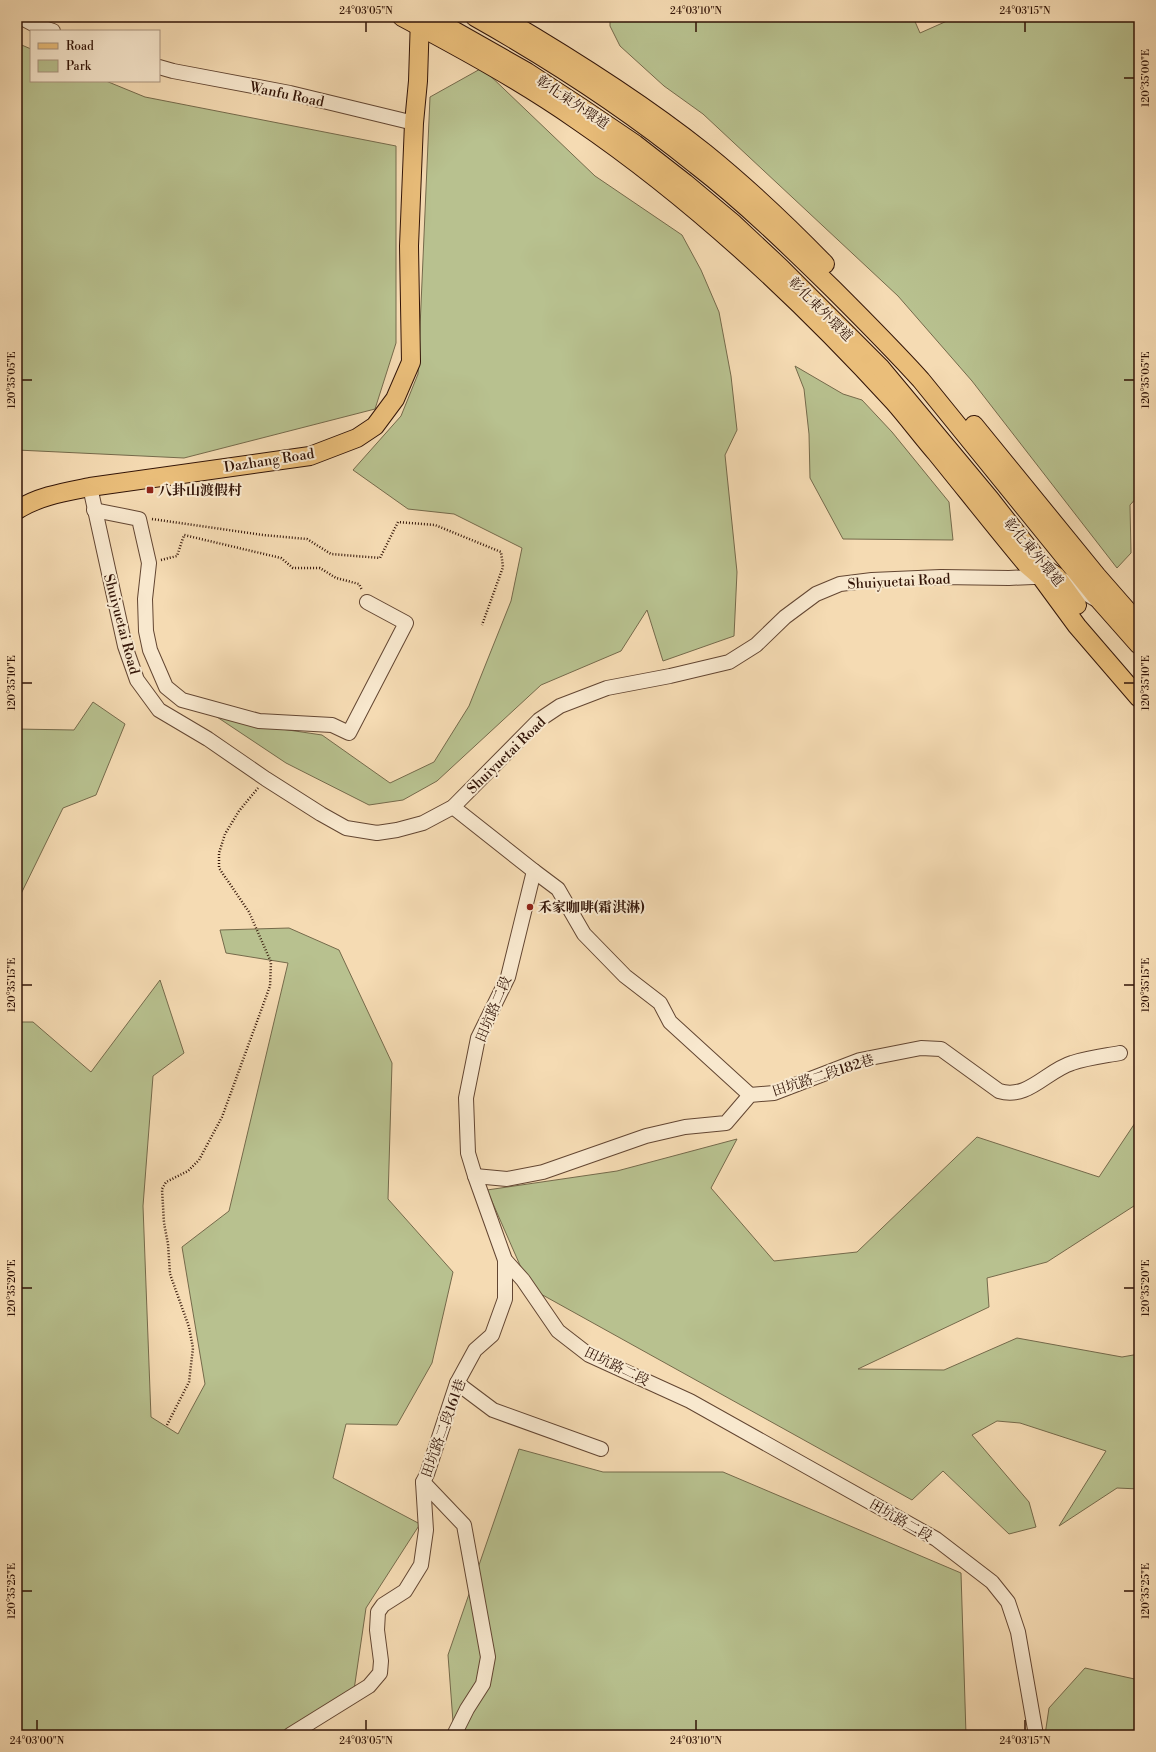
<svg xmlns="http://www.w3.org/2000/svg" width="1156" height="1752" viewBox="0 0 1156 1752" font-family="'Libre Bodoni','Noto Serif TC',serif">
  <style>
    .green { fill: #b8c18f; stroke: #756a4b }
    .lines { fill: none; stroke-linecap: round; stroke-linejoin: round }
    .minor-casing { stroke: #634632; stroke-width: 16 }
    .major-casing { stroke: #321407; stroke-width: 20 }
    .path { stroke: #321407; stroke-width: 2.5; stroke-dasharray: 1 2; stroke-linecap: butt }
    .minor { stroke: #f8e8ce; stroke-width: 14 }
    .major { stroke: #eabe7a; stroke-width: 18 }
    .ticks { fill: none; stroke: #321407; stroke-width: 1.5 }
    .poi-dot { fill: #8f2418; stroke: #f8e8ce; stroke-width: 1.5 }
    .labels { text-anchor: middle; stroke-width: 4; stroke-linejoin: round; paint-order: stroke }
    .street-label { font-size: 14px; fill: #321407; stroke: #f8e8ce }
    .poi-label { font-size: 14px; font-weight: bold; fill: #321407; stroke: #f8e8ce; text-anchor: start }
    .neatline { fill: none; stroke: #321407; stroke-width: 1.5 }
    .ticks-label { font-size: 10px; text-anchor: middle; fill: #321407 }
  </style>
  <rect width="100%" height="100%" fill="#f5dbb3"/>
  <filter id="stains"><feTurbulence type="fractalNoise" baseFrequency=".005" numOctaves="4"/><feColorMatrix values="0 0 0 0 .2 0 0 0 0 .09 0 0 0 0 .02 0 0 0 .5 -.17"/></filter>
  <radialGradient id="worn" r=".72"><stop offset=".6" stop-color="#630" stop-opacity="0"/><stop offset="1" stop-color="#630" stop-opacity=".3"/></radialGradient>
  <g class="green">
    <polygon points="610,17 913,17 920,33 956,17 1139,17 1139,495 1130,505 1131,553 1117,568 972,381 898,296 703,114 664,86 620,46 610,26"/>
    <polygon points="17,43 31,49 31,81 106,81 145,97 396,146 396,343 375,409 184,458 17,450"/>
    <polygon points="482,68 595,176 682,235 701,270 719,312 731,376 737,430 725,455 737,572 734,636 663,661 647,610 621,651 541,685 437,781 403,800 369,805 286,763 205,709 268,727 322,735 390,783 434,762 469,706 511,601 522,548 454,514 408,509 353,470 401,416 418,374 430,97"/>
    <polygon points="795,366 843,394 862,400 892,432 949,502 953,540 843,539 810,478 809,434 804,389"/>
    <polygon points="93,702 125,724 96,795 63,808 17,902 17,729 74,730"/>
    <polygon points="289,928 339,950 392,1063 388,1199 453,1272 432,1363 397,1425 346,1424 333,1478 420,1524 366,1608 354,1690 298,1735 17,1735 17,1022 33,1022 91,1072 160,980 184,1053 153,1076 143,1206 151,1417 178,1434 205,1384 182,1247 229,1211 288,963 226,953 220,930"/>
    <polygon points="1139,1117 1139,1200 1137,1204 1047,1262 987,1278 989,1307 858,1369 944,1370 1017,1338 1122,1357 1139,1354 1139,1489 1117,1488 1059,1526 1106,1451 1020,1423 997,1421 972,1435 1029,1502 1036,1527 1009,1534 943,1471 912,1500 530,1288 487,1190 617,1171 737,1139 711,1188 774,1261 857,1252 977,1137 1099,1177"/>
    <polygon points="519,1449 603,1472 723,1472 961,1573 966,1735 454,1735 448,1655"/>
    <polygon points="1085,1668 1139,1680 1139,1735 1045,1735 1049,1708"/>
  </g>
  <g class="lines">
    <g class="minor-casing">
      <g id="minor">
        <polyline points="20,17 35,25 53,31"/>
        <polyline points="159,67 173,71 290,93 414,123"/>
        <polyline points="90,487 125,646 137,680 159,710 208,739 266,779 321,814 346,828 377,833 397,830 423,823 453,807 539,720 560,706 607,688 670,676 729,662 756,645 785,617 816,594 840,584 872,580 941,577 1009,578 1056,576 1095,599"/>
        <polyline points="94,510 139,519 149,563 145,599 146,631 150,650 166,687 182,700 259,721 332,725 349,733 406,623 367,602"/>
        <polyline points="453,807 534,871 508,977 478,1038 466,1098 468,1153 475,1176 505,1260 523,1280 558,1331 589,1355 690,1401 936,1539 992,1582 1008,1602 1018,1632 1036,1735"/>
        <polyline points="534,871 558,889 584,934 625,976 660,1003 670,1022 750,1095"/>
        <path d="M475,1176l32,3 36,-7 103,-36 39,-9 41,-4 24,-28 24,-2 86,-33 61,-12 20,1 58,42c29,9 47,-20 73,-28 15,-5 32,-7 48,-10"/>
        <polyline points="457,1383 493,1410 601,1449"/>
        <polyline points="423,1482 464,1525 488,1657 483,1684 467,1709 454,1735"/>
        <polyline points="290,1735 369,1686 380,1673 381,1661 377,1630 378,1612 383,1605 405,1591 421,1565 426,1530 423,1482 427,1474 457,1383 475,1350 492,1335 505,1299 505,1260"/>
      </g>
    </g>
    <g class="major-casing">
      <g id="major">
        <path d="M402,17c60,32 119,64 175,103 117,80 221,177 317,282 15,17 28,35 43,52 30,37 60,75 90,111l14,12 36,49 62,72"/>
        <polyline points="430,17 527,72 582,108 635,144 685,183 734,224 781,268 880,367 990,499 1044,568 1056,576 1077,605"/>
        <path d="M475,17c78,44 152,92 221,148 49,38 93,81 137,124 30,30 60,60 88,91l180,222 38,43"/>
        <path d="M501,17c70,41 140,85 204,136 42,34 82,72 120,111"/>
        <polyline points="974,425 1097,576 1139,624"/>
        <path d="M17,510c22,-14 48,-18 73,-23l220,-31 47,-18 18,-12 20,-27 16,-37 -2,-116 5,-123 4,-42 2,-64"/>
      </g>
    </g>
    <g class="path">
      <polyline points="152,519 263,535 307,539 331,554 380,558 398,522 435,525 501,552 503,567 482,625"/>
      <polyline points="161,560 177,556 184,535 281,558 293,568 320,568 336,578 359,584 362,590"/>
      <polyline points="167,1425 189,1382 193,1348 189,1327 170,1274 168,1244 164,1223 162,1189 166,1182 188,1171 199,1160 222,1117 270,986 271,962 249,912 219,868 219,853 225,834 239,811 258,788"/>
    </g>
    <use href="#minor" class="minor"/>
    <use href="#major" class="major"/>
  </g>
  <path class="ticks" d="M366,22v10M696,22v10M1025,22v10M1124,78h10M22,380h10M1124,380h10M22,683h10M1124,683h10M22,985h10M1124,985h10M22,1288h10M1124,1288h10M22,1591h10M1124,1591h10M37,1720v10M366,1720v10M696,1720v10M1025,1720v10"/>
  <g class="poi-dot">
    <rect x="146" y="486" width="8" height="8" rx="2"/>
    <circle cx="530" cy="907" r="4"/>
  </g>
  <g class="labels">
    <g class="street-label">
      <text transform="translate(287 94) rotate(12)" y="5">Wanfu Road</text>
      <text transform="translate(573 102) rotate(34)" y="5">彰化東外環道</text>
      <text transform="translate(821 309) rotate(45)" y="5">彰化東外環道</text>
      <text transform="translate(269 460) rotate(-9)" y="5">Dazhang Road</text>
      <text transform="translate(1034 552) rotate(50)" y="5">彰化東外環道</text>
      <text transform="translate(899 581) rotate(-3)" y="5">Shuiyuetai Road</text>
      <text transform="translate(122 624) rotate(75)" y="5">Shuiyuetai Road</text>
      <text transform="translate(506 755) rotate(-44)" y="5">Shuiyuetai Road</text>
      <text transform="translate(493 1009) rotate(-67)" y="5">田坑路二段</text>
      <text transform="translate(823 1075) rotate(-18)" y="5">田坑路二段182巷</text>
      <text transform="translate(617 1366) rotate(26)" y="5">田坑路二段</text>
      <text transform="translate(443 1428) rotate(-70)" y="5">田坑路二段161巷</text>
      <text transform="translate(901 1520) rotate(30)" y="5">田坑路二段</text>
    </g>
    <g class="poi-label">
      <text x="158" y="495">八卦山渡假村</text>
      <text x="538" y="912">禾家咖啡(霜淇淋)</text>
    </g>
  </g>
  <rect width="1156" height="1752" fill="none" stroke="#f5dbb3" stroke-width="44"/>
  <rect x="30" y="30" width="130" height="52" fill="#f8e8ce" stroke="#a9937e"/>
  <rect x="38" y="43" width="20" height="6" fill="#eabe7a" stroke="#a9937e"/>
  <text x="66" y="50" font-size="12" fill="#321407">Road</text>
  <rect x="38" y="60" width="20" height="12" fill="#b8c18f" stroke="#a9937e"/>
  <text x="66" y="70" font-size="12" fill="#321407">Park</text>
  <rect x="22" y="22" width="1112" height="1708" class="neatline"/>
  <g class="ticks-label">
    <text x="366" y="14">24°03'05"N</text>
    <text x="696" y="14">24°03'10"N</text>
    <text x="1025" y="14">24°03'15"N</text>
    <text transform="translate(1145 78) rotate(-90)" y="4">120°35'00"E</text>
    <text transform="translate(1145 380) rotate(-90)" y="4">120°35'05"E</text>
    <text transform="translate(11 380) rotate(-90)" y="4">120°35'05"E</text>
    <text transform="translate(1145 683) rotate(-90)" y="4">120°35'10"E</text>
    <text transform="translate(11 683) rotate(-90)" y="4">120°35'10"E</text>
    <text transform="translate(1145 985) rotate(-90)" y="4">120°35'15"E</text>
    <text transform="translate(11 985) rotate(-90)" y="4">120°35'15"E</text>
    <text transform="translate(1145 1288) rotate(-90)" y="4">120°35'20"E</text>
    <text transform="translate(11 1288) rotate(-90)" y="4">120°35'20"E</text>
    <text transform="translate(1145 1591) rotate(-90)" y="4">120°35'25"E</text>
    <text transform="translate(11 1591) rotate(-90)" y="4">120°35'25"E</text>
    <text x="37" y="1744">24°03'00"N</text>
    <text x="366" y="1744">24°03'05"N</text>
    <text x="696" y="1744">24°03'10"N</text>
    <text x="1025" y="1744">24°03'15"N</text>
  </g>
  <rect width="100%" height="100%" filter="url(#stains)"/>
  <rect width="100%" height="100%" fill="url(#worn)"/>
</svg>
